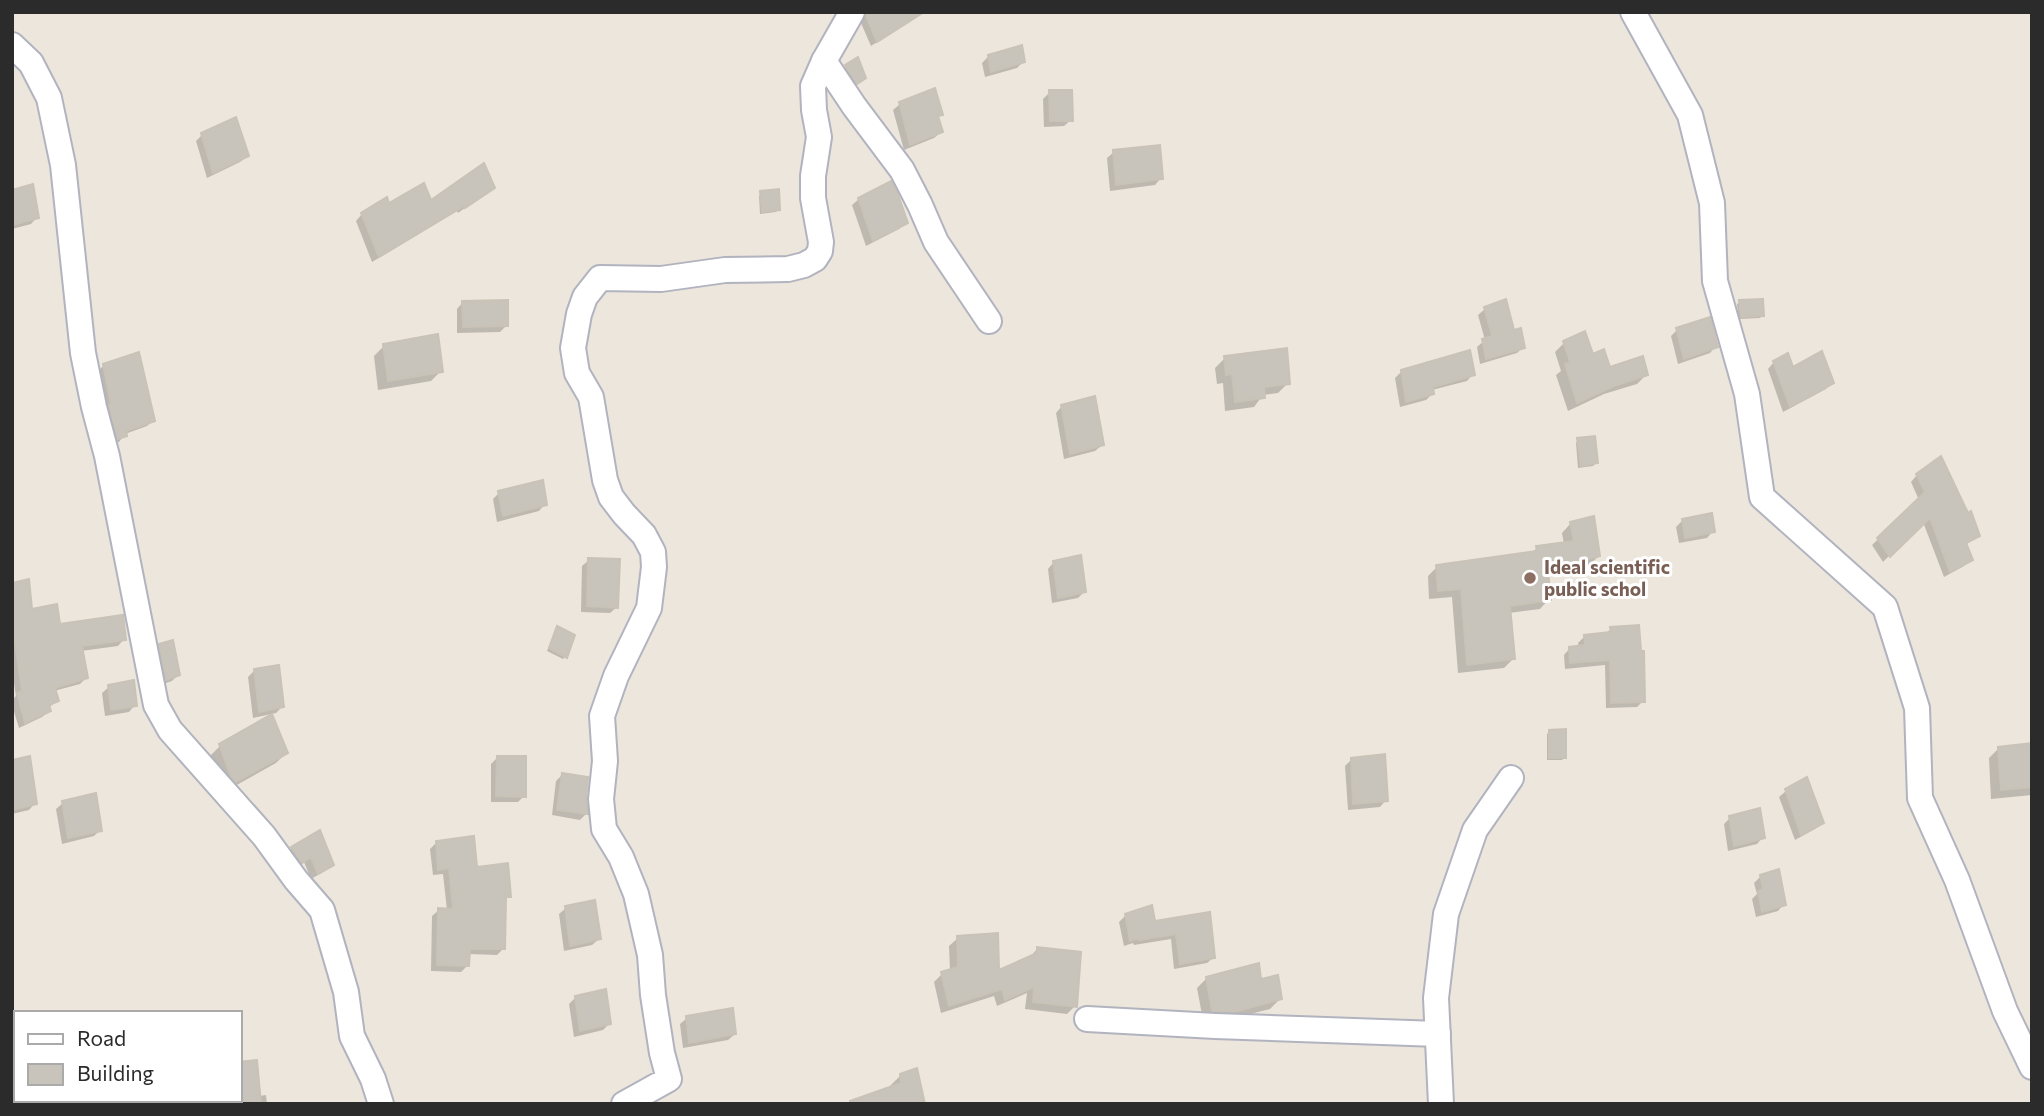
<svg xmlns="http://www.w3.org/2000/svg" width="2044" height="1116" viewBox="0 0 2044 1116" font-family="Commissioner,sans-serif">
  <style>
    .shadow { fill: #0003 }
    .building { fill: #c9c4bb; stroke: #c9c2b6; stroke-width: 2 }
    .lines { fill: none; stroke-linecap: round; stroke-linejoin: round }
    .street-casing { stroke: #b1b3bf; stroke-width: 28 }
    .street { stroke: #fff; stroke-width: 24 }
    .education-dot { fill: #8d6e63; stroke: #fff; stroke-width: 2.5 }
    .labels { text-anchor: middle; stroke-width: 6; stroke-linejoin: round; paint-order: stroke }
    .education-label { font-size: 19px; font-weight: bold; fill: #785e54; stroke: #fff; text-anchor: start }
  </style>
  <rect width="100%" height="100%" fill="#ede6dd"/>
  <g class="shadow">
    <polygon points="860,12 907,12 910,19 904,25 871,46 861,23"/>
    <polygon points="989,56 1023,62 1017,68 985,77 982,63"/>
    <polygon points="857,60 864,78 850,89 839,73"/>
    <polygon points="1050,92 1071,120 1064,126 1044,127 1043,99"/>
    <polygon points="900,104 941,114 937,118 941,132 934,138 904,150 893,110"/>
    <polygon points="202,135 247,156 240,162 207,178 196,141"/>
    <polygon points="1114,152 1161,178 1155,185 1110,191 1107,158"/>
    <polygon points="493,187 458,213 457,211 372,262 356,221 362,214 388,206 430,203"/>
    <polygon points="12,191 37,217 31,224 12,229"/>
    <polygon points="761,193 779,209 776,212 760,214 759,196"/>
    <polygon points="859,199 906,223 899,229 866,246 852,205"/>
    <polygon points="463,302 507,325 500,332 457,333 457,309"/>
    <polygon points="1740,302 1762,315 1760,318 1739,319 1737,304"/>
    <polygon points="1485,309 1513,332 1523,347 1517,353 1480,364 1477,347 1485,340 1478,315"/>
    <polygon points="1677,330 1716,346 1710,353 1678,364 1671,336"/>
    <polygon points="1564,343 1592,356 1609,369 1646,375 1637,384 1604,394 1568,411 1556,375 1561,371 1555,352"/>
    <polygon points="384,346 441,371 431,381 378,390 374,356"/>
    <polygon points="1225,358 1288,383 1278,393 1263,395 1254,407 1225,411 1223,383 1217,384 1215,368"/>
    <polygon points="1774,362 1832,382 1826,389 1783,412 1768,369"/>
    <polygon points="104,365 153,420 147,426 125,434 119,442 112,444 97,372"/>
    <polygon points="1402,371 1473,374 1467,381 1432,390 1432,394 1426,400 1400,407 1395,378"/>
    <polygon points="1062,406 1102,445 1095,451 1064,459 1056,413"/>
    <polygon points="1578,440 1596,463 1593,466 1578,468 1576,443"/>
    <polygon points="1917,475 1978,536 1965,545 1971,560 1964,566 1944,577 1923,522 1883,562 1872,545 1919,500 1911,482"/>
    <polygon points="499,493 545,504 539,511 497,522 493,499"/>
    <polygon points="1683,520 1713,531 1707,538 1679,543 1676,527"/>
    <polygon points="1571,523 1599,556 1589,565 1547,576 1549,599 1540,609 1509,613 1513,659 1504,668 1458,673 1452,597 1429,599 1428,576 1437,567 1531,554 1537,548 1564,544 1562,533"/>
    <polygon points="589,560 617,607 610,613 581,612 582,566"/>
    <polygon points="1054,562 1085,591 1078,598 1052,603 1048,569"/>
    <polygon points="12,584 31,611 58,626 124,639 118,646 81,651 86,678 80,684 54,691 57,701 48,708 49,711 42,717 19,728 12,705 12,700 16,696 12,671"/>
    <polygon points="557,628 565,657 563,659 547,651"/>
    <polygon points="1611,629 1643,701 1637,707 1606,708 1605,665 1565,669 1564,655 1570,648 1579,648 1578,643 1585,636 1605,634"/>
    <polygon points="160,646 178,675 172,681 160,685 154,652"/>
    <polygon points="254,671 282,707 276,713 253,718 248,677"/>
    <polygon points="109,687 135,705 129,712 105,716 102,693"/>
    <polygon points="1550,731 1565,757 1562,760 1547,760 1547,734"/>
    <polygon points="2032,745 2032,795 1991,799 1989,758 1999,748"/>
    <polygon points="220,746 286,753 276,763 226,791 222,787 210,756"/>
    <polygon points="497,758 524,796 518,802 491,802 491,764"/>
    <polygon points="1352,759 1386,800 1380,807 1348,810 1345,766"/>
    <polygon points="12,762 35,803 29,810 12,814"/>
    <polygon points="562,775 584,798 586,814 580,820 552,815 556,781"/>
    <polygon points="1786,791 1822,823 1815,829 1795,840 1779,797"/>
    <polygon points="63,803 100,830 94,836 62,844 56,809"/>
    <polygon points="1730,818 1763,837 1757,844 1728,851 1724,824"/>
    <polygon points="437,842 509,896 504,901 504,948 497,955 468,954 467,966 461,972 431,971 432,916 439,910 447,910 443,874 433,875 430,849"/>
    <polygon points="292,848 332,864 325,871 311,879 304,862 295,868 286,854"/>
    <polygon points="1761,876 1784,904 1778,911 1756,917 1752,899 1757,894 1754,883"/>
    <polygon points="566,908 599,939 592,945 564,951 559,914"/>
    <polygon points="1209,914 1214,957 1207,963 1174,969 1171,939 1134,945 1133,943 1124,946 1119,922 1125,916 1154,923"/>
    <polygon points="958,938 998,972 1030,957 1038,948 1075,1006 1067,1014 1025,1009 1027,993 997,1006 994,996 941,1013 934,982 942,974 950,971 949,946"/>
    <polygon points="1207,978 1260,981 1280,999 1270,1009 1223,1021 1203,1020 1197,988"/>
    <polygon points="576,997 609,1024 603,1030 574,1037 569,1004"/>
    <polygon points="687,1018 735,1034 728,1040 683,1048 680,1024"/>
    <polygon points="255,1062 259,1096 266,1095 267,1104 206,1104 205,1100 240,1100 240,1064"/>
    <polygon points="900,1076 924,1104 891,1089 890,1086"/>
    <polygon points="83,1100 192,1100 184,1104 82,1104"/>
  </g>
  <g class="building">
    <polygon points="867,12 924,12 877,42 866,16"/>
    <polygon points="1022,45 1025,62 991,72 988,55"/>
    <polygon points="858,57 866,78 857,84 845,65"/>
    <polygon points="935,88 943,115 938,116 943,132 910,145 899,102"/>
    <polygon points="1049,90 1072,90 1073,121 1050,121"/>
    <polygon points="236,117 249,156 213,173 201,133"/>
    <polygon points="1160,145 1163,179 1116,185 1113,150"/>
    <polygon points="484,163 495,188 465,208 464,206 379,257 361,213 387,197 389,203 424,183 431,200"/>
    <polygon points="891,181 898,195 908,223 873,241 858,198"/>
    <polygon points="33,184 39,218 12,225 12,190"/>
    <polygon points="779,189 780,210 762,212 760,191"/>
    <polygon points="1506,299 1514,330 1521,328 1525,348 1486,359 1482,339 1492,336 1484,307"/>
    <polygon points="1763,299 1764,316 1741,317 1739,300"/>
    <polygon points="508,300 508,326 463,327 462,301"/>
    <polygon points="1710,317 1718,347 1684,359 1676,328"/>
    <polygon points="1585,331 1593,354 1604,349 1610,367 1643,356 1648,375 1614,386 1577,403 1565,364 1570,362 1563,341"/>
    <polygon points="438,334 443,372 388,381 383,344"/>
    <polygon points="1287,348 1290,384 1264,387 1265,398 1235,402 1232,374 1226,375 1224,356"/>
    <polygon points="1470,350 1475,375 1433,387 1434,394 1406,402 1401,370"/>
    <polygon points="1822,351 1834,383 1790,407 1773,361 1788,353 1793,367"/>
    <polygon points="139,352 155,421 126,431 127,436 118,439 109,405 111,404 103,364"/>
    <polygon points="1095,396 1104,445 1070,454 1061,405"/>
    <polygon points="1595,436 1598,463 1581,466 1577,438"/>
    <polygon points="1941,456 1968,513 1971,511 1980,536 1966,543 1973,560 1950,572 1930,518 1890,557 1877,538 1925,492 1916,474"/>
    <polygon points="543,480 547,505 503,516 498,491"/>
    <polygon points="1712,513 1715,532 1685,538 1682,519"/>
    <polygon points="1594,516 1600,556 1548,570 1551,600 1510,606 1515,659 1467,665 1461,589 1438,591 1436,565 1537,551 1536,546 1574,541 1570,522"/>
    <polygon points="1081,555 1086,592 1058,598 1053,561"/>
    <polygon points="588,558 620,559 618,608 587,606"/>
    <polygon points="29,579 32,609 57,604 60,624 123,615 126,640 82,646 88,678 55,688 59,701 49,705 51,711 25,723 17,693 22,691 12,621 12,583"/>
    <polygon points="1639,625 1641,651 1644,651 1645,702 1611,703 1610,660 1570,663 1569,647 1585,645 1584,635 1611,632 1610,627"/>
    <polygon points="557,626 575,635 567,658 549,648"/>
    <polygon points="173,640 180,675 166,680 159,644"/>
    <polygon points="279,665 284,707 259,712 254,669"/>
    <polygon points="134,680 137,706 111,710 108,685"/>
    <polygon points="272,714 288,753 236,782 231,777 219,744"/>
    <polygon points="1566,729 1566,758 1549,758 1549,730"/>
    <polygon points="2032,743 2032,787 2001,790 1998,747"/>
    <polygon points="1385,754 1388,801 1353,804 1351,758"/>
    <polygon points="30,756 37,804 12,810 12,760"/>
    <polygon points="497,756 526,756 526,797 496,796"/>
    <polygon points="562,773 588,777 586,798 588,814 557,810"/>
    <polygon points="1807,777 1824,823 1801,835 1785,789"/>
    <polygon points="96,793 102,831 68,838 62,801"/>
    <polygon points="1760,808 1765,838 1734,846 1729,816"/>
    <polygon points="320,830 334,865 318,874 311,857 302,863 291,847"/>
    <polygon points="474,836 477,867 508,863 511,897 506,897 505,949 470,949 469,966 437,965 438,908 453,909 449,868 438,870 436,841"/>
    <polygon points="1779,869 1786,905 1762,912 1758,891 1763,889 1760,875"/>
    <polygon points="595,900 601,939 570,946 565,906"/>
    <polygon points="1152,905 1155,921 1210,912 1215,958 1180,964 1176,934 1139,940 1139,938 1130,941 1125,914"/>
    <polygon points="998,933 999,970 1037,953 1037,947 1081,952 1077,1007 1033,1002 1034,987 1005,1000 1002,989 949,1006 941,972 958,967 957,936"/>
    <polygon points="1259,963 1261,979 1278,975 1282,999 1234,1012 1212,1011 1206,977"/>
    <polygon points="606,989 611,1024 580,1031 575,996"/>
    <polygon points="733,1008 736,1034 689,1043 686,1016"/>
    <polygon points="257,1060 261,1104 240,1104 240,1062"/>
    <polygon points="917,1068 925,1104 850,1104 850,1101 901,1083 900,1074"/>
  </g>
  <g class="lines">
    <g class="street-casing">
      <g id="street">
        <polyline points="1633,12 1690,115 1712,203 1715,281 1747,394 1762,497 1885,607 1917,708 1920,798 1957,880 2005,1011 2032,1067"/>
        <polyline points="12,45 31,63 49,98 63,165 83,353 94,407 107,456 156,705 170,730 264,836 296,880 322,910 346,992 352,1036 373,1079 381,1104"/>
        <polyline points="824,61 854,106 902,170 920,205 936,242 989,321"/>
        <polyline points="1087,1019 1215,1026 1438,1034"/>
        <polyline points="624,1104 669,1079 662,1053 653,995 650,955 636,894 621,857 604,829 601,799 605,761 602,716 616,676 649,608 654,567 653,552 644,535 624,514 611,497 605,480 591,397 577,373 573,348 579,314 585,297 600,278 661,279 725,270 788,269 804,265 815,259 820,251 821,242 813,198 813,176 819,137 814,110 813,86 824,61 852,12"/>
        <polyline points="1441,1104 1436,998 1446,914 1475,830 1511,778"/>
      </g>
    </g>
    <use href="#street" class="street"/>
  </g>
  <circle class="education-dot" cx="1530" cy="578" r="7"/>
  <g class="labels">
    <g class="education-label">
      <text x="1544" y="574">Ideal scientific<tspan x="1544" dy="22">public schol</tspan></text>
    </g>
  </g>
  <rect width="2044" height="1116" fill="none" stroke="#2b2b2b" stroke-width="28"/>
  <rect x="14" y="1011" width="228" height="91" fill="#ffffff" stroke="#aaaaaa" stroke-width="2"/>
  <rect x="28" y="1034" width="35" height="10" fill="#ffffff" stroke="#aaaaaa" stroke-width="2"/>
  <text x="77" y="1046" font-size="21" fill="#2b2b2b">Road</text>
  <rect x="28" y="1064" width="35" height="21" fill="#c9c4bb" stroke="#aaaaaa" stroke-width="2"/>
  <text x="77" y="1081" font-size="21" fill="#2b2b2b">Building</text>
</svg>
